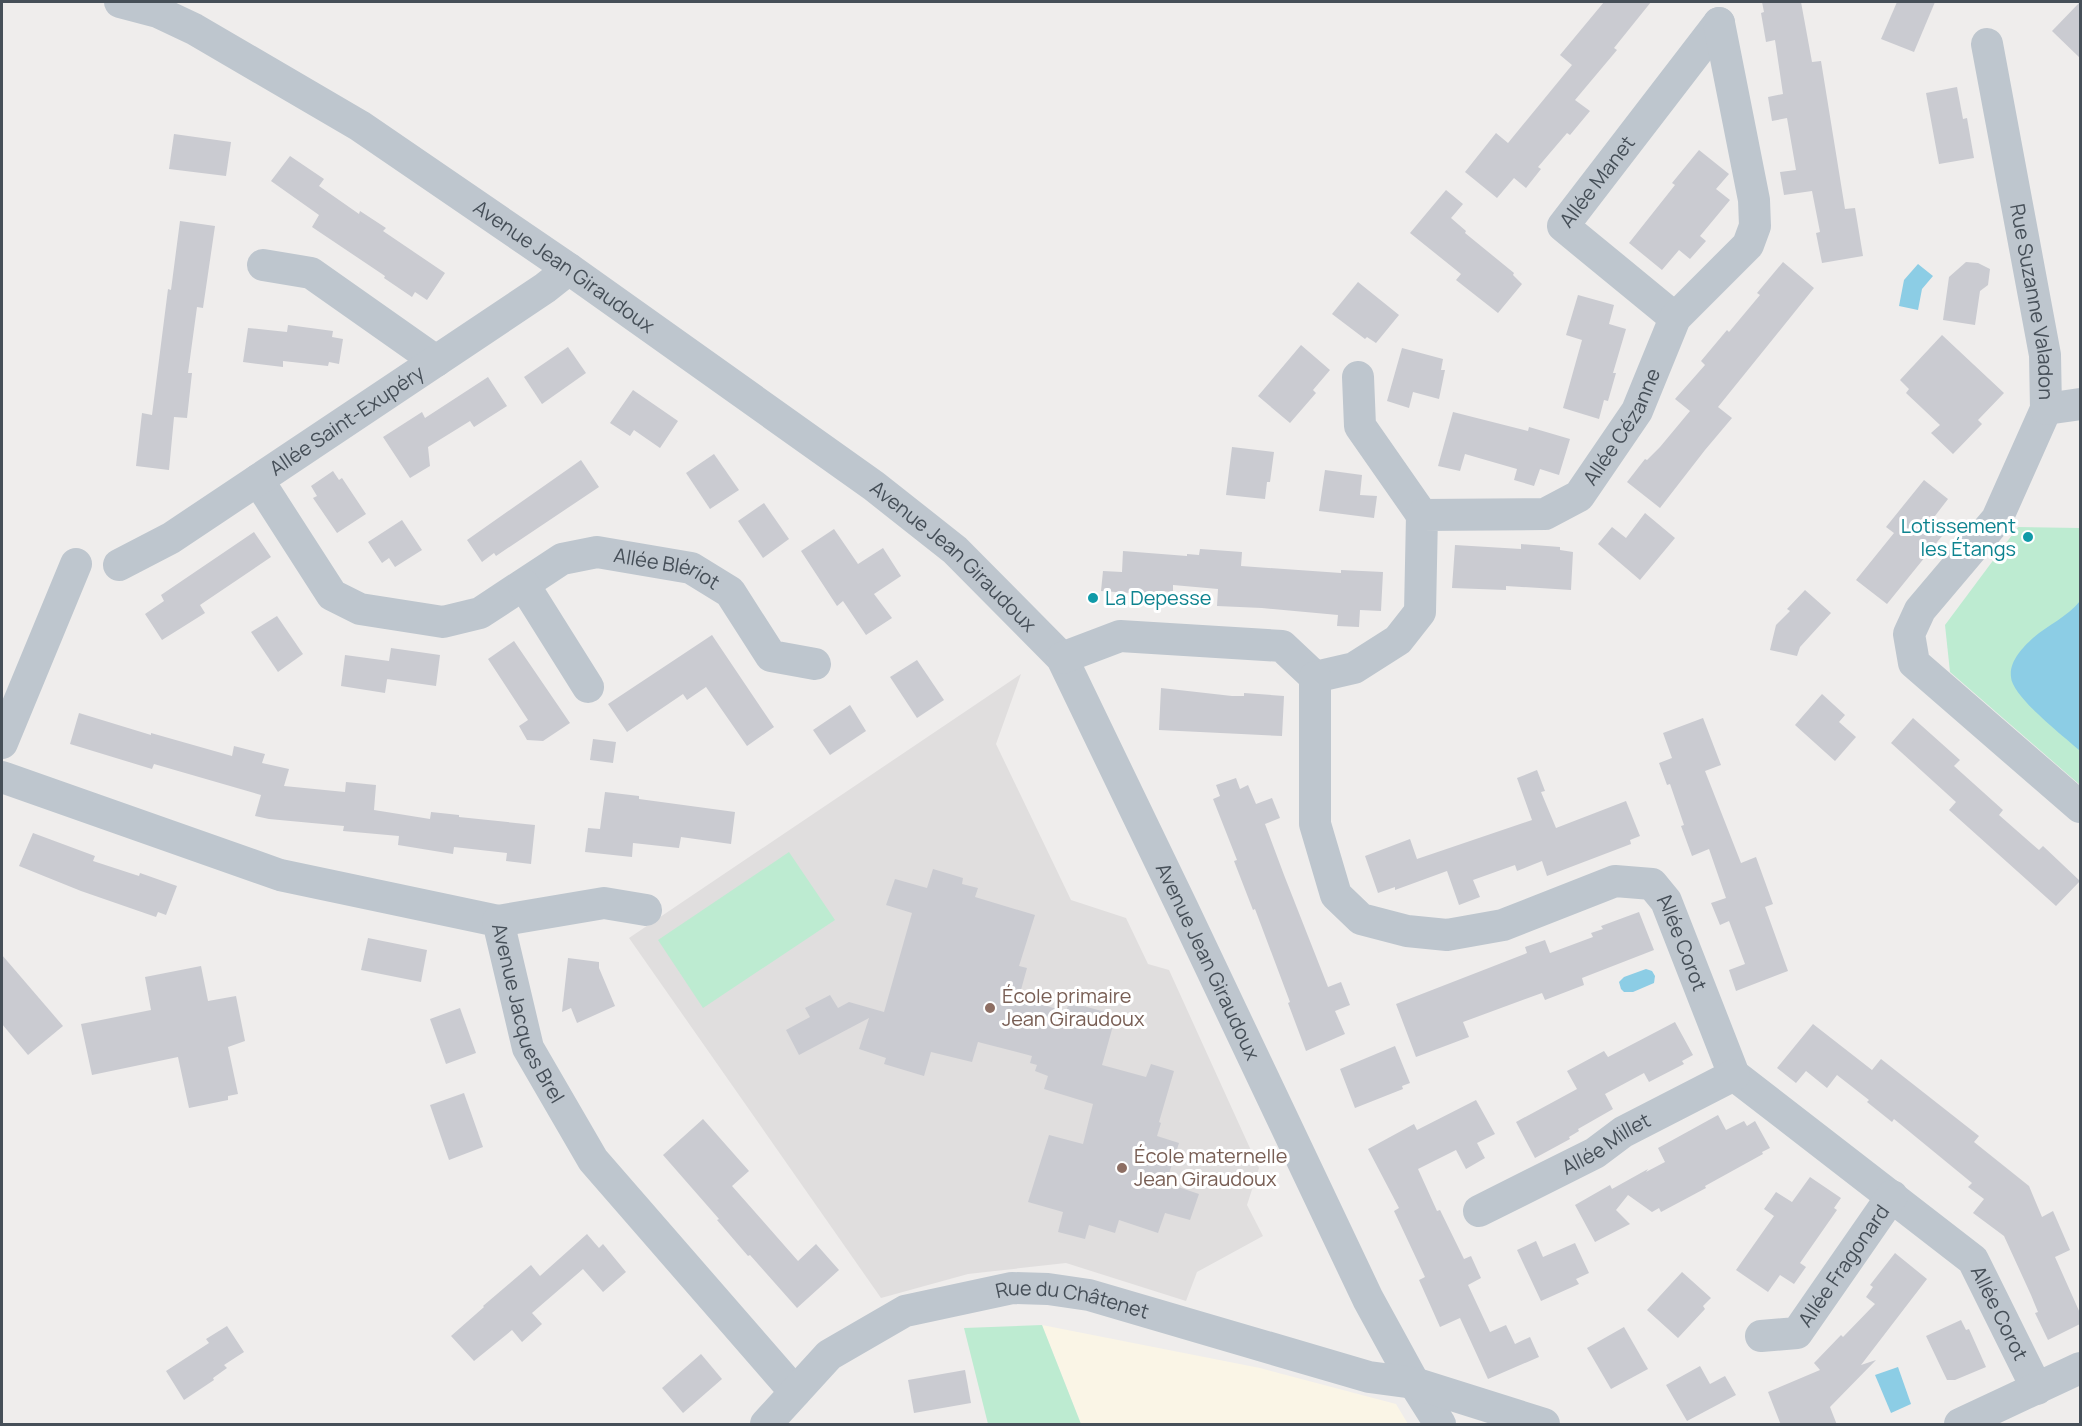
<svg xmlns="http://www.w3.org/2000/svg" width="2082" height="1426" viewBox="0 0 2082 1426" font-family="Manrope,sans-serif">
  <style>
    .commercial { fill: #faf5e6 }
    .education { fill: #e0dede }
    .green { fill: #bdebd1 }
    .water { fill: #8ccde5 }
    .building { fill: #cacbd1 }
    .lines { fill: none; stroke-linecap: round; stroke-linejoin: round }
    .minor { stroke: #bec6ce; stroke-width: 32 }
    .culture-dot { fill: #0f9aa8; stroke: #fff; stroke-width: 2 }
    .education-dot { fill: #8d6e63; stroke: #fff; stroke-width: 2 }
    .labels { text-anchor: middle; stroke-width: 6; stroke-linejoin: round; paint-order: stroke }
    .street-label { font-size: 20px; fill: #464f58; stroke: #fff }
    .culture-label { font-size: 20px; fill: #0d838f; stroke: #fff; text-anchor: end }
    .education-label { font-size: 20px; fill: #785e54; stroke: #fff; text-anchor: start }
  </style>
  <rect width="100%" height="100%" fill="#efedec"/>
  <polygon class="commercial" points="1042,1325 1260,1368 1396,1404 1408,1424 1081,1424"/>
  <polygon class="education" points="1021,674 996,744 1071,900 1126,918 1148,964 1169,970 1259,1168 1247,1205 1263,1236 1197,1272 1186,1301 1066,1263 968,1274 881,1298 629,938"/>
  <g class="green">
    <polygon points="2018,527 2080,528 2080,785 1950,672 1945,625"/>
    <polygon points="789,852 835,920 703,1008 658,940"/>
    <polygon points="1042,1325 1081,1424 988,1424 964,1328"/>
  </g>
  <g class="water">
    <polygon points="1918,264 1933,276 1922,289 1918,310 1899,306 1904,280"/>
    <path d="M2080,601v150c-15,-14 -68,-54 -69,-74 -2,-15 11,-29 22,-39 15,-13 34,-21 47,-37z"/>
    <polygon points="1646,969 1652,971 1655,976 1654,983 1633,992 1624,992 1621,989 1619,982 1624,977"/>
    <polygon points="1898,1367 1911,1404 1891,1413 1875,1375"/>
  </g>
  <g class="building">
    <polygon points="1604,2 1651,2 1614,48 1617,50 1575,100 1590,111 1570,135 1567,133 1538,167 1541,169 1526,188 1514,178 1497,198 1465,172 1496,133 1508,143 1572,65 1560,55"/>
    <polygon points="1762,2 1801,2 1812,62 1821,61 1845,209 1855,208 1863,256 1822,263 1816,233 1820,232 1812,191 1784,195 1780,172 1796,170 1787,118 1772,121 1768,97 1783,94 1775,40 1766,42 1761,13 1764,12"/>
    <polygon points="1897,2 1935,2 1914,52 1881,39"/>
    <polygon points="2080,2 2080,58 2052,31"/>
    <polygon points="1957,87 1963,119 1967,118 1974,158 1939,164 1926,93"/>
    <polygon points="174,134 231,142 226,176 169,169"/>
    <polygon points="1699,150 1729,174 1716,189 1730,200 1700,236 1706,241 1690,259 1679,250 1662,270 1629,243 1675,185 1672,183"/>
    <polygon points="290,156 324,179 319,186 359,214 360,211 386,228 383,231 445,273 427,300 415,292 412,297 384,278 385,276 312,227 319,215 271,181"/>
    <polygon points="1446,190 1463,204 1451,218 1466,231 1465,233 1514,273 1513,275 1522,284 1498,313 1456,280 1461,274 1410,233"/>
    <polygon points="180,221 215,226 203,308 197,307 188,373 192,373 187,418 174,417 169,470 136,466 142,413 152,415 168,289 171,290"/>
    <polygon points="1783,262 1814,288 1718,407 1732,418 1705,450 1660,508 1627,482 1645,459 1647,460 1660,447 1690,411 1675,399 1705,365 1701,361 1727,330 1729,332 1760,295 1757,293"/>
    <polygon points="1966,262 1978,263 1990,269 1988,285 1980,291 1975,325 1943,320 1949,277"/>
    <polygon points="1358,282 1399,315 1376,343 1367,337 1365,339 1332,314"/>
    <polygon points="1578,295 1614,305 1609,324 1626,329 1613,373 1616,373 1608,401 1604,400 1599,419 1563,408 1582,340 1566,335"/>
    <polygon points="288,325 333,331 332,337 343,339 339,364 329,362 328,366 283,361 283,367 243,362 248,328 287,332"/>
    <polygon points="1942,335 2004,393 1978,420 1982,424 1953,454 1931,433 1940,425 1906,393 1909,389 1900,380"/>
    <polygon points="1301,345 1330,370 1313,390 1316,393 1290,423 1258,396"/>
    <polygon points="568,347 586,373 542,404 524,377"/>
    <polygon points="1402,348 1443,359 1441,370 1445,370 1439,399 1413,392 1409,408 1387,401"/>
    <polygon points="488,377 507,406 474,427 470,421 428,447 430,466 410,478 383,437 422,412 425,418"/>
    <polygon points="633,390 678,421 660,448 634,430 630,436 610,423"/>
    <polygon points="1453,412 1528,431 1529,427 1570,439 1559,475 1540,469 1534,486 1514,480 1517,469 1465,454 1460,471 1438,466"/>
    <polygon points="1232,447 1274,452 1270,482 1267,482 1265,499 1226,495"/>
    <polygon points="714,454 739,490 710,509 686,473"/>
    <polygon points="581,460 599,487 496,556 494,553 482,562 467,540"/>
    <polygon points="1325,470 1362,475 1360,495 1377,496 1374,518 1319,511"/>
    <polygon points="333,471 339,480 342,478 366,514 337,533 313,498 317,496 311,486"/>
    <polygon points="1924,480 1948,499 1928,525 1942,536 1887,604 1856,580 1894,533 1886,527"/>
    <polygon points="764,503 789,539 763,558 738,521"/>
    <polygon points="1645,513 1675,538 1640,580 1598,544 1612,527 1626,538"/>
    <polygon points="402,520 422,550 395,567 389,558 382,563 368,542"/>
    <polygon points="834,529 858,564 883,548 901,576 874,594 892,618 866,635 843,601 837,606 801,551"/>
    <polygon points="254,532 271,557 200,605 205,613 162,640 145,614 164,601 161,595"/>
    <polygon points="1521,544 1560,547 1560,550 1573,552 1571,590 1506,586 1506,590 1452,588 1455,545 1521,549"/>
    <polygon points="1200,549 1242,552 1241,566 1341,573 1341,570 1383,572 1381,611 1360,610 1359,627 1337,626 1338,615 1262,608 1217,606 1218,589 1173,585 1173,592 1160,591 1160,595 1101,591 1103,571 1122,572 1123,551 1187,556 1187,554 1199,555"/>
    <polygon points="1805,590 1831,613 1800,647 1797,656 1770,650 1776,625 1790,611 1787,609"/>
    <polygon points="277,616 303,654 278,672 251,632"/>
    <polygon points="712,635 774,727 747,746 706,687 687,700 683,694 627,732 608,704"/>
    <polygon points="514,641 570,723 543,741 527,740 519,726 528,720 488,659"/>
    <polygon points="391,648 440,655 436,686 387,679 389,666 385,693 341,686 345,655 389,661"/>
    <polygon points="917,660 944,700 917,718 890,677"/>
    <polygon points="1161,688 1232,696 1244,696 1244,693 1284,696 1282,736 1159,730"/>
    <polygon points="1822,694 1845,715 1839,722 1856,737 1835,761 1795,725"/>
    <polygon points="850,705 866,731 830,755 813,730"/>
    <polygon points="79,713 151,735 151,733 232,756 234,746 265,754 262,763 289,769 284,786 345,792 346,782 376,785 374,810 430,819 431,812 459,815 459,817 535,825 531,864 506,861 507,853 454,847 453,854 398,845 399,836 343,831 344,826 269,819 255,816 261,795 154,764 152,769 70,744"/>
    <polygon points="1703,718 1721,765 1705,771 1741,863 1756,857 1773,904 1765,907 1788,971 1736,991 1729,970 1745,964 1729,921 1720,925 1711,903 1726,898 1709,849 1692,856 1681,826 1684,825 1670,784 1667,785 1659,763 1672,758 1663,733"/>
    <polygon points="1913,718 1960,760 1954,766 2003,810 1999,815 2039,850 2043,846 2080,881 2056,906 1949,810 1956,802 1891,743"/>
    <polygon points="593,739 616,742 613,763 590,760"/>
    <polygon points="1537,770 1545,791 1541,792 1556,828 1626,801 1640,836 1630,840 1631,844 1547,876 1542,861 1517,871 1515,865 1473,880 1480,897 1459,905 1447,871 1395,890 1395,887 1378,893 1365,856 1410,839 1417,859 1532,820 1517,778"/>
    <polygon points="1236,778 1240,789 1248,785 1256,804 1272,798 1280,818 1265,824 1284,875 1328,987 1341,982 1350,1005 1335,1011 1345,1034 1306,1051 1288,1003 1290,1002 1255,909 1253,910 1234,861 1237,860 1213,799 1220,796 1216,785"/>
    <polygon points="605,792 639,796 639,799 735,812 731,844 681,837 679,848 633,843 632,857 585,852 588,828 600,829"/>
    <polygon points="33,833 95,856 93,861 139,876 140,873 177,886 166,915 158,912 156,917 81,891 19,866"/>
    <polygon points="933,869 963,878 962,884 978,888 975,897 1035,915 1019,966 1027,968 1019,997 1066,1012 1069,1002 1116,1015 1102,1065 1146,1077 1151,1064 1174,1071 1159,1122 1161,1123 1157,1136 1179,1143 1166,1183 1199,1194 1190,1220 1165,1213 1158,1233 1119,1220 1115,1233 1089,1225 1085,1239 1058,1232 1063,1212 1028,1202 1049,1135 1083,1144 1093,1104 1044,1089 1048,1076 1035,1071 1037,1065 1030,1063 1032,1056 978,1042 972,1062 931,1052 924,1076 884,1064 886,1058 859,1049 869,1018 799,1055 786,1030 810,1017 805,1008 830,995 838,1008 849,1002 884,1012 912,913 886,905 895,879 927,888"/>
    <polygon points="1639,912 1654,950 1582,978 1584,985 1545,1000 1542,993 1463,1022 1469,1037 1416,1057 1396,1004 1527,953 1525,947 1545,940 1550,953 1593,937 1591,933 1603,929 1601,926"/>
    <polygon points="368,938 427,950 421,982 361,970"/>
    <polygon points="2,955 63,1026 28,1055 2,1024"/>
    <polygon points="568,958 599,962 599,968 615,1006 577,1023 571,1008 562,1012"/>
    <polygon points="201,966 208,1001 236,996 245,1041 228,1047 238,1094 228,1096 228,1100 189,1108 178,1057 92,1075 81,1024 151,1010 145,977"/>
    <polygon points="460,1008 476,1053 446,1064 430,1019"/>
    <polygon points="1675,1022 1693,1055 1682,1061 1684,1064 1649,1082 1644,1073 1605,1094 1613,1109 1578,1129 1579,1131 1569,1137 1570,1139 1535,1158 1516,1122 1577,1089 1567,1071 1604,1051 1608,1057"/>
    <polygon points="1813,1024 1872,1070 1881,1059 1979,1136 1974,1142 2029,1186 2042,1217 2053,1211 2070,1250 2055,1257 2080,1313 2080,1324 2048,1340 2035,1313 2038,1312 2031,1295 2004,1236 1973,1213 1984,1199 1968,1187 1972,1183 1894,1119 1892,1122 1867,1102 1869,1100 1837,1075 1827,1088 1806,1071 1796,1083 1777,1068"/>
    <polygon points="1395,1046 1410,1083 1402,1086 1403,1089 1355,1108 1340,1069"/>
    <polygon points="464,1093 483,1147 449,1160 430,1105"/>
    <polygon points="1476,1100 1495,1134 1477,1143 1485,1158 1466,1169 1456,1150 1418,1169 1437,1211 1440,1210 1464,1259 1471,1256 1481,1278 1468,1285 1490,1332 1506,1325 1515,1344 1530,1337 1539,1357 1488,1379 1460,1318 1440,1327 1419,1280 1425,1277 1394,1211 1399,1208 1368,1149 1414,1124 1417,1130"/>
    <polygon points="1718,1115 1726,1130 1744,1121 1747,1126 1755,1121 1770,1148 1762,1152 1763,1154 1705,1186 1706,1188 1661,1212 1659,1208 1652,1212 1628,1195 1616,1210 1630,1224 1595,1242 1575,1205 1610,1185 1612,1189 1648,1169 1646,1172 1665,1162 1658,1148"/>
    <polygon points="703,1119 749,1171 732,1186 798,1261 816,1244 839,1270 797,1308 750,1255 748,1256 717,1220 719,1219 663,1155"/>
    <polygon points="1810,1177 1841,1198 1834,1208 1837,1210 1800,1263 1806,1267 1794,1284 1780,1275 1768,1292 1736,1270 1774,1216 1764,1209 1776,1192 1792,1202"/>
    <polygon points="587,1234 599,1248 603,1244 626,1272 603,1292 583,1269 532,1313 542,1324 522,1342 512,1330 474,1361 451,1336 484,1307 483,1306 531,1265 540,1276"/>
    <polygon points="1536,1241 1543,1257 1575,1243 1589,1273 1576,1279 1579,1284 1541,1301 1517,1250"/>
    <polygon points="1895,1253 1927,1279 1861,1365 1876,1360 1830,1407 1837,1425 1781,1425 1768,1392 1820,1370 1814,1363 1841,1335 1843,1337 1875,1304 1866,1297 1873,1287 1870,1285"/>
    <polygon points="1682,1272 1711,1298 1703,1306 1705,1309 1678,1338 1647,1310"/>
    <polygon points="1961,1320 1966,1330 1969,1329 1986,1367 1955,1380 1947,1380 1926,1336"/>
    <polygon points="227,1326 244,1352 224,1365 227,1368 213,1378 214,1380 184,1400 166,1371 209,1343 206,1339"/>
    <polygon points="1624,1327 1648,1369 1611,1389 1587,1348"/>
    <polygon points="701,1354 722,1379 683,1413 662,1388"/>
    <polygon points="1700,1366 1710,1384 1725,1376 1736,1395 1687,1421 1666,1385"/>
    <polygon points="965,1370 971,1403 914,1413 908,1380"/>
  </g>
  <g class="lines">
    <g class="minor">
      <path id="s1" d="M120,2l38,10 36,17 166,97 209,143 305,217 81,64 107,108 121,251 185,390 46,84 26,41"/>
      <path id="s2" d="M1987,44l58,311 1,54 -49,110 -77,91 -11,24 5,29 166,144"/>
      <polyline points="263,265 311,273 436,361"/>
      <path id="s3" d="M1675,318l-112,-92 156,-203"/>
      <polyline points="1358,377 1360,426 1422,515"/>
      <polyline points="2046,409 2080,404"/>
      <path id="s4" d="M258,480l74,115 28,14 83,13 37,-9 82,-54 35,-7 94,16 39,24 41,64 44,8"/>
      <path id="s5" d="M119,565l52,-27 374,-250 24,-19"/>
      <polyline points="524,585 588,687"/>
      <path id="s6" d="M1062,658l58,-22 162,10 33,31 39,-9 44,-28 22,-28 2,-97 123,-1 34,-18 58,-85 38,-93 73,-73 7,-19 -1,-26 -35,-177"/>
      <path id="s7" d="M1315,677v147l21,71 25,24 46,12 40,4 56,-10 112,-44 37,3 14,17 68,174 239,185 64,129"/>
      <polyline points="2,743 76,564"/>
      <path id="s8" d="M2,777l278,98 218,46 30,127 65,112 202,232"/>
      <polyline points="498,921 604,903 646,910"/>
      <path id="s9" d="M1479,1211l116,-58 28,-21 111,-57"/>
      <path id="s10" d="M1761,1336l36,-3 95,-137"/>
      <path id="s11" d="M766,1424l63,-69 76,-44 107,-23 36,1 41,6 280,82 45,6 130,41"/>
      <polyline points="1960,1424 2080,1368"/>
    </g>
  </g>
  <g class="culture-dot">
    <circle cx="2028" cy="537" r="6"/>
    <circle cx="1093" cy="598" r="6"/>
  </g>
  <g class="education-dot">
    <circle cx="990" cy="1008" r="6"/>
    <circle cx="1122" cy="1168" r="6"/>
  </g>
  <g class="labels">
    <g class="street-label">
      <text dy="7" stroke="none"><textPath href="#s3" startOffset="201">Allée Manet</textPath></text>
      <text dy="7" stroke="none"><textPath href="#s1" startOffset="519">Avenue Jean Giraudoux</textPath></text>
      <text dy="7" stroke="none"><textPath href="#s2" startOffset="262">Rue Suzanne Valadon</textPath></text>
      <text dy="7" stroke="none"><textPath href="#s5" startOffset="270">Allée Saint-Exupéry</textPath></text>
      <text dy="7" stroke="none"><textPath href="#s6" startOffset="738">Allée Cézanne</textPath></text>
      <text dy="7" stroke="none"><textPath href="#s1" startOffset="1005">Avenue Jean Giraudoux</textPath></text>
      <text dy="7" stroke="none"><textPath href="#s4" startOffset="496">Allée Blériot</textPath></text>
      <text dy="7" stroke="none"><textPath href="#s7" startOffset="624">Allée Corot</textPath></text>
      <text dy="7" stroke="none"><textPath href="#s1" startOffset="1491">Avenue Jean Giraudoux</textPath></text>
      <text dy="7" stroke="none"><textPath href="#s8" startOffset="615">Avenue Jacques Brel</textPath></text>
      <text dy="7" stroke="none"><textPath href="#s9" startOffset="144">Allée Millet</textPath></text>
      <text dy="7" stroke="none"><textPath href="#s10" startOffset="118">Allée Fragonard</textPath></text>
      <text dy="7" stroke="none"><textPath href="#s11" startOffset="352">Rue du Châtenet</textPath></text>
      <text dy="7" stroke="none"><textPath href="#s7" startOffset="1128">Allée Corot</textPath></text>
    </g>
    <g class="culture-label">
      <text x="2016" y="533">Lotissement<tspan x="2016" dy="23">les Étangs</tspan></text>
      <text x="1105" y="605" text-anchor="start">La Depesse</text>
    </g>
    <g class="education-label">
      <text x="1002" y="1003">École primaire<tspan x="1002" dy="23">Jean Giraudoux</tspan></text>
      <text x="1134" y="1163">École maternelle<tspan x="1134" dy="23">Jean Giraudoux</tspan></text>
    </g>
  </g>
  <rect width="2082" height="1426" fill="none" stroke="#464f58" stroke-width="6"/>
</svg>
